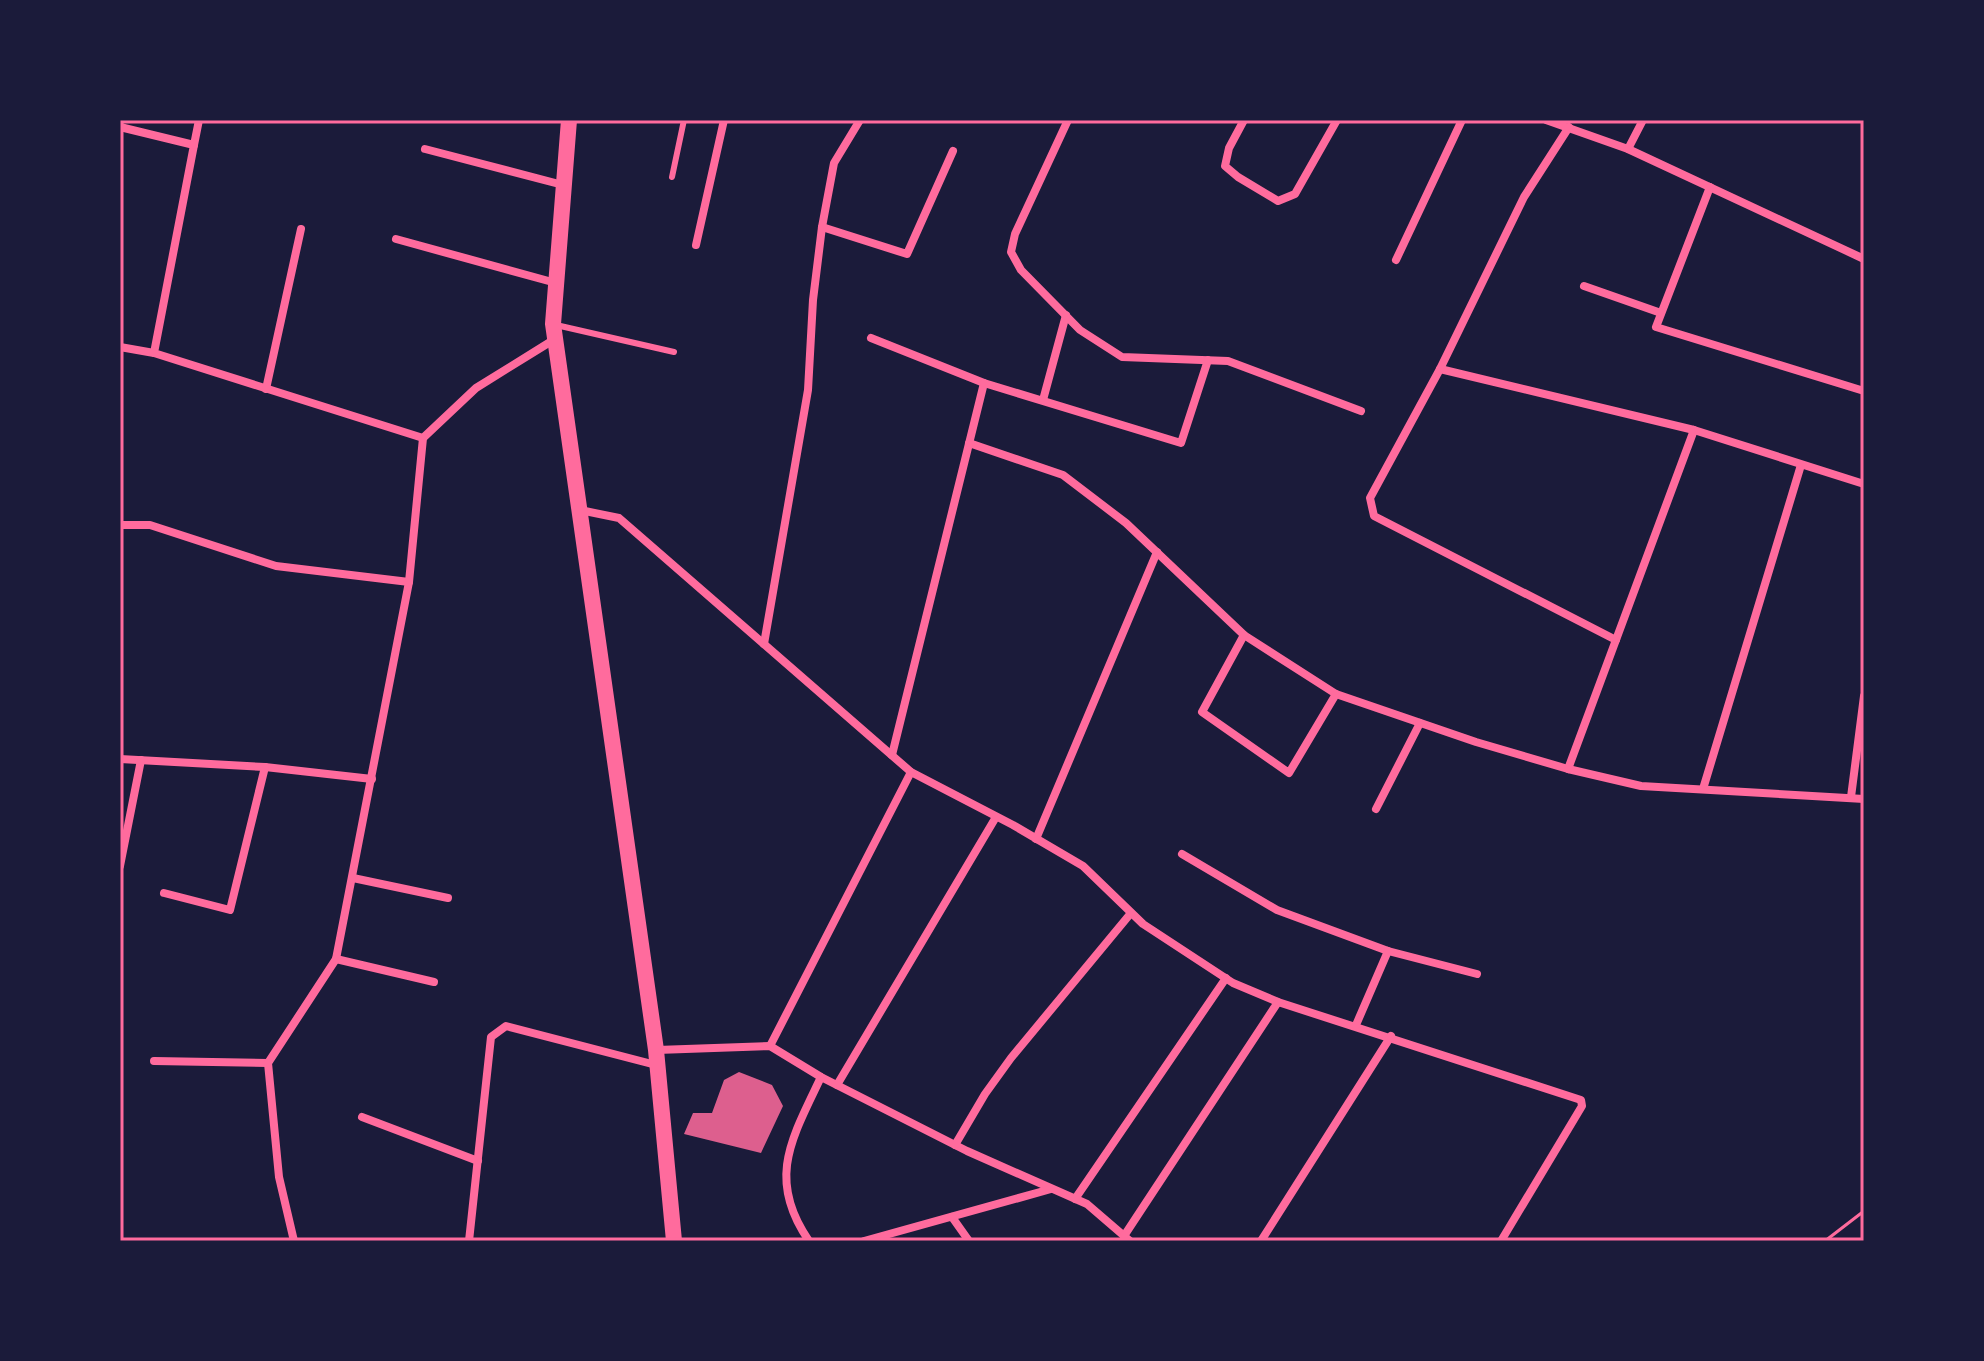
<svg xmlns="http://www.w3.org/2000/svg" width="1984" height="1361" viewBox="0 0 1984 1361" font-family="'Space Grotesk',sans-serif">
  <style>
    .building { fill: #dd5f8e }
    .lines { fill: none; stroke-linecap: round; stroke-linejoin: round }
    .path { stroke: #ff6b9d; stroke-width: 3 }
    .service { stroke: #ff6b9d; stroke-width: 6 }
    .minor { stroke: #ff6b9d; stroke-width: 8 }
    .secondary { stroke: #ff6b9d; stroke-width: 16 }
    .neatline { fill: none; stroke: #ff6b9d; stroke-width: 3 }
  </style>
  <rect width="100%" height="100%" fill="#1b1b3a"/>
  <polygon class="building" points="739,1072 772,1085 783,1106 761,1153 684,1134 693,1113 712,1113 724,1080"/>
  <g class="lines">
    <polyline class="path" points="1825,1241 1864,1211"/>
    <g class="service">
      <polyline points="672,177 684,120"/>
      <polyline points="556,325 674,352"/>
    </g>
    <g class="minor">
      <polyline points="1068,120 1015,234 1011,252 1021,270 1080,330 1122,357 1228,361 1361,411"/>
      <polyline points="1244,120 1229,148 1225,166 1238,177 1278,201 1295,194 1337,120"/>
      <polyline points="1546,120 1628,149 1864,259"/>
      <polyline points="120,127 194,145 154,353 423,438"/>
      <polyline points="1569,127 1524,197 1440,369 1370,498 1374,516 1616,640"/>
      <polyline points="194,145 199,120"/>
      <polyline points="425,149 563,185"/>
      <polyline points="1628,149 1643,120"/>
      <polyline points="1710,187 1656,327 1864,391"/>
      <polyline points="822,227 907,254 953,151"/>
      <polyline points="396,239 556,283"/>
      <polyline points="696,245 724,120"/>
      <polyline points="1396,260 1462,120"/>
      <polyline points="1584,286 1661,313"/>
      <polyline points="871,338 984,383 892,755"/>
      <polyline points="120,347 154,353"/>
      <polyline points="1440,369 1694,430 1864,484"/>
      <polyline points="984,383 1181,443 1208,360"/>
      <polyline points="266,389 301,229"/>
      <polyline points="1043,400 1066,315"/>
      <polyline points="969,443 1063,475 1126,523 1244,635 1336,694 1476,742 1568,769 1641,786 1864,799"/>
      <polyline points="580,510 619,518 911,772 1013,825 1083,866 1143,924 1233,983 1278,1002 1581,1100 1582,1106 1501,1241"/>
      <polyline points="120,525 150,525 276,566 409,582"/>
      <polyline points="1244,635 1202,712 1289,773 1336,694"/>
      <polyline points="764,644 808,390 813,300 822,227 834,163 860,120"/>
      <polyline points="120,759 265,767 372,779"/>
      <polyline points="1568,769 1694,430"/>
      <polyline points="1703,789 1801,465"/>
      <polyline points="1851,797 1864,696"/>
      <polyline points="1376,809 1420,723"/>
      <polyline points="1036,839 1157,552"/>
      <polyline points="1182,854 1277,910 1388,951 1477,974"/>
      <polyline points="120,866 141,760"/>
      <polyline points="353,878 448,898"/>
      <polyline points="164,893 230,910 265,767"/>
      <polyline points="336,959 434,982"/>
      <polyline points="1356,1025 1388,951"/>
      <polyline points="770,1046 911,772"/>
      <polyline points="657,1050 770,1046 821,1077 967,1151 1087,1204 1130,1241"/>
      <polyline points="154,1061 268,1063"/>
      <polyline points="837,1085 996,817"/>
      <polyline points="362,1117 478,1161"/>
      <polyline points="955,1145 985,1094 1011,1058 1131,913"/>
      <polyline points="1075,1199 1226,978"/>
      <polyline points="952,1217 969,1241"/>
      <polyline points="1124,1236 1278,1002"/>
      <polyline points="294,1241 279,1177 268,1063 336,959 409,582 423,438 476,388 555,339"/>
      <polyline points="469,1241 491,1037 506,1026 656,1065"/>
      <path d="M809,1241c-43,-62 -17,-103 12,-164"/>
      <polyline points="864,1241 1051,1189"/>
      <polyline points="1261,1241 1391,1036"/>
    </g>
    <polyline class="secondary" points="569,120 553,324 656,1050 674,1241"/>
  </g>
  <rect width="1984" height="1361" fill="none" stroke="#1b1b3a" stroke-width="244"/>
  <rect x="122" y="122" width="1740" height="1117" class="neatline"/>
</svg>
